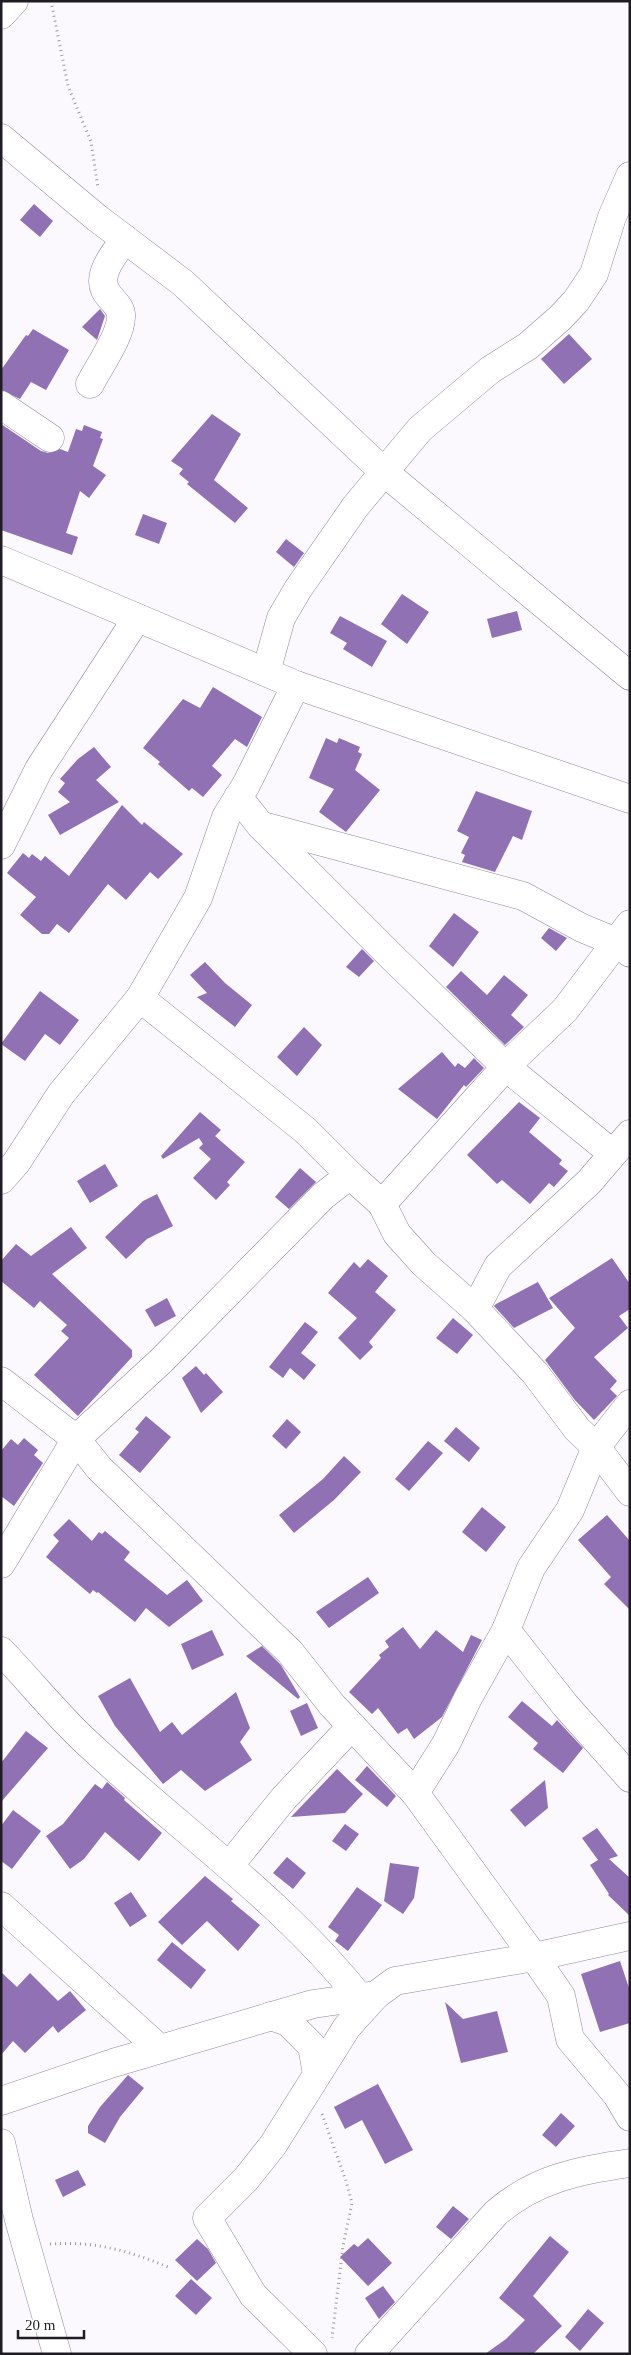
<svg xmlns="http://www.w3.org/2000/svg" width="631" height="2355" viewBox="0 0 631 2355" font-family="Georgia,serif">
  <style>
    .building { fill: #8f71b4 }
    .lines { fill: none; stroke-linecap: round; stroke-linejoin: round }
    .minor-casing { stroke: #91879c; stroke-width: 29 }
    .path { stroke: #9b989e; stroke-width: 3; stroke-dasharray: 1 4; stroke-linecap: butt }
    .minor { stroke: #fff; stroke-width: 28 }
  </style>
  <rect width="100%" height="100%" fill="#fbf9fd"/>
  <g class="building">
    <polygon points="34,204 53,221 40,237 20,220"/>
    <polygon points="100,309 105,316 97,340 82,327"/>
    <polygon points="33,329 69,350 46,390 31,382 20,399 1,390 1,370 26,335 28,336"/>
    <polygon points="569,334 592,359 564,384 541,359"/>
    <polygon points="212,414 241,434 214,480 248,508 235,523 187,484 189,482 179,474 183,469 171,461"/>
    <polygon points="1,424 41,451 48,453 60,449 68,452 76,429 82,431 84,425 102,432 100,438 103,439 93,466 106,475 89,498 80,491 66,533 78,537 72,555 1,530"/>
    <polygon points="143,514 167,523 159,544 135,535"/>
    <polygon points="286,539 304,553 294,567 276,552"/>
    <polygon points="402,594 429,612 407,644 381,624"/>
    <polygon points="517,611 522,630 492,638 487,619"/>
    <polygon points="340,616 387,641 372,667 343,649 347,643 330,633"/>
    <polygon points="213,687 262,717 247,747 235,739 212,766 222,775 203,797 192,788 189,791 158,764 160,762 143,748 183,699 200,708"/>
    <polygon points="326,738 337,743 339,738 360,747 358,752 362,754 355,770 380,790 346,832 319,812 334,789 309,778"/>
    <polygon points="94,747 111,767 96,780 119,802 60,835 48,815 70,802 58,792 65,783 60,779 78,759"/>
    <polygon points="476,791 532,811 522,840 513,836 495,872 462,862 465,855 461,853 469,837 457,831"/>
    <polygon points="122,805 142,825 144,822 183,854 158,879 150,872 126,900 108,884 69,933 57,924 49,934 42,934 20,915 36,897 7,873 23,853 29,858 32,854 41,861 45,856 69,876"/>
    <polygon points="454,913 479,932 453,967 429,946"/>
    <polygon points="549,928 567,938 556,951 541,938"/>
    <polygon points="362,949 374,961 359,977 346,967"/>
    <polygon points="205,962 225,983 252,1005 235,1027 197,997 207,993 190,975"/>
    <polygon points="461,971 487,995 504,975 528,995 511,1015 524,1027 505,1045 446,987"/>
    <polygon points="40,991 79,1020 60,1045 45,1034 25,1061 1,1044"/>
    <polygon points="304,1027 322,1045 297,1076 277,1057"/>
    <polygon points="442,1052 455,1067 458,1063 465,1068 474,1058 484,1068 466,1087 464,1085 437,1119 398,1089"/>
    <polygon points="519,1102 540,1118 529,1132 562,1160 559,1164 568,1171 554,1187 549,1183 530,1204 502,1180 497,1184 467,1155"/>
    <polygon points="200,1112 221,1130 215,1136 245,1162 227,1182 230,1185 216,1200 193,1178 211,1159 199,1148 203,1144 199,1138 163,1159 161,1156"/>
    <polygon points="105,1164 118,1186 90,1203 77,1181"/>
    <polygon points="300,1168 316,1182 289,1209 275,1197"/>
    <polygon points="157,1194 173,1226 147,1239 126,1259 105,1237 143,1201"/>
    <polygon points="71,1227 87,1248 52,1274 132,1350 132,1357 78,1416 34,1375 69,1338 61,1331 67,1325 40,1301 34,1308 1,1281 1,1261 16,1244 31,1256"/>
    <polygon points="612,1258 630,1284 630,1309 619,1316 628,1328 594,1357 617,1381 610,1389 617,1396 594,1420 574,1399 545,1360 575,1328 549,1298"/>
    <polygon points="368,1259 388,1276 375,1292 396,1310 369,1342 373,1347 360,1360 338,1338 357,1318 328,1293 354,1262 360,1268"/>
    <polygon points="538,1282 553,1308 514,1328 494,1306 496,1304"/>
    <polygon points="167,1298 176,1316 155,1327 145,1310"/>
    <polygon points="453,1318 473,1335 457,1354 436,1338"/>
    <polygon points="305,1322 318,1332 301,1353 316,1365 304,1380 290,1368 283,1378 269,1367"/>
    <polygon points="196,1366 204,1375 206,1373 223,1392 201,1413 182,1378"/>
    <polygon points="146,1416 171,1437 140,1473 119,1455 139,1432 135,1429"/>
    <polygon points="287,1419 301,1432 286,1449 272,1436"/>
    <polygon points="456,1427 480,1448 469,1462 444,1441"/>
    <polygon points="24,1438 38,1450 34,1455 43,1463 14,1506 1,1496 1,1451 11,1439 18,1445"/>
    <polygon points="428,1441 443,1453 409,1491 395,1479"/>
    <polygon points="344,1456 361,1472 334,1500 294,1533 279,1515 323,1479"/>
    <polygon points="482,1507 506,1527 486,1552 462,1532"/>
    <polygon points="607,1515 630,1541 630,1610 604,1584 611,1577 578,1540"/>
    <polygon points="69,1519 92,1541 99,1532 102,1534 105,1531 130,1552 124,1560 167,1595 187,1580 203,1601 169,1627 146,1608 135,1622 98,1592 97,1593 93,1590 90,1594 46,1557 59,1541 53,1535"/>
    <polygon points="368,1577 379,1593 329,1628 316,1612"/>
    <polygon points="403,1627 420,1649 436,1630 463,1652 471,1635 482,1640 442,1717 414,1739 407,1728 398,1734 378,1708 372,1714 349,1692 381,1658 379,1655 389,1647 385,1641"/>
    <polygon points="212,1630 224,1655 192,1670 181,1644"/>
    <polygon points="262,1646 281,1665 300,1697 298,1699 246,1656"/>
    <polygon points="130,1678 160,1732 172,1722 182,1735 236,1692 250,1728 240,1742 252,1760 205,1791 181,1770 163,1784 115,1726 98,1696"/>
    <polygon points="522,1701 552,1726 557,1720 583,1748 563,1773 533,1749 538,1743 508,1717"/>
    <polygon points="307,1703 318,1728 301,1736 290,1711"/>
    <polygon points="26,1731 48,1748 1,1802 1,1763"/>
    <polygon points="367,1766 396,1796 387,1807 355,1780"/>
    <polygon points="337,1769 363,1794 345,1813 291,1817"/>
    <polygon points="545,1780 548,1808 525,1827 510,1810"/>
    <polygon points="107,1782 125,1798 124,1800 162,1833 139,1861 105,1832 84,1859 70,1869 46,1836 63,1824 95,1784 102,1789"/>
    <polygon points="13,1810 41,1831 12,1869 1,1861 1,1826"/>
    <polygon points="345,1824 359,1834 346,1851 332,1841"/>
    <polygon points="597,1828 618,1856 609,1859 630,1878 630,1916 608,1895 609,1894 590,1865 598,1860 582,1838"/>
    <polygon points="287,1857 306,1873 293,1889 273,1873"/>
    <polygon points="390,1863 419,1867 414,1898 403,1914 384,1901"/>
    <polygon points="205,1876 233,1899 231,1901 260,1925 238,1951 207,1921 182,1945 158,1922"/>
    <polygon points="357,1887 382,1905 348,1951 335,1941 339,1935 328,1927"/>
    <polygon points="131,1892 147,1916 130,1927 114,1903"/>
    <polygon points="172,1942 206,1970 191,1989 157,1960"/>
    <polygon points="620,1961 630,1991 630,2023 600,2032 581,1974"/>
    <polygon points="1,1972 17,1987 30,1973 58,2001 70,1991 86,2010 58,2033 53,2026 25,2053 13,2041 1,2055"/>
    <polygon points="445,2002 463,2019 497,2011 508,2052 461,2063"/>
    <polygon points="128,2075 144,2088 120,2117 105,2143 88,2133 88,2126 100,2107"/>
    <polygon points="378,2084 413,2150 385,2164 362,2120 345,2129 334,2107"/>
    <polygon points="561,2113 575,2126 556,2147 542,2135"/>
    <polygon points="78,2170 86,2185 63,2197 55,2180"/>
    <polygon points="453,2206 469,2219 451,2239 436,2227"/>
    <polygon points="550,2236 569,2252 533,2296 562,2326 533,2354 485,2354 506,2339 525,2320 499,2298"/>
    <polygon points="368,2238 392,2263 368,2286 340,2257 354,2244 358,2247"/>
    <polygon points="197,2239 208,2249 216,2263 197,2281 175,2260"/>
    <polygon points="191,2279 212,2298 196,2315 175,2296"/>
    <polygon points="383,2286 395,2302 379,2319 365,2298"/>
    <polygon points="588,2309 604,2323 580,2351 565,2337"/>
  </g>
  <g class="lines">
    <g class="minor-casing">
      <g id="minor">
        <polyline points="1,15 14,1"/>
        <polyline points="1,138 97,218 183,283 384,472 630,676"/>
        <path d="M90,384c9,-18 31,-48 31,-67 1,-8 -6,-14 -11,-20 -18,-18 4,-43 15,-58"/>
        <polyline points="1,405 50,438"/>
        <polyline points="1,560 296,685 630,799"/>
        <polyline points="266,672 281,618 298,589 355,507 384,472 420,429 490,370 528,346 560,318 576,301 594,274 612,217 630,176"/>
        <polyline points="238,797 261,826 396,961 506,1067 612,1153"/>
        <polyline points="263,826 523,896 582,928 616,942 630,953"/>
        <polyline points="1,845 39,769 137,618"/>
        <polyline points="140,998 305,1130 350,1175"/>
        <polyline points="1,1180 16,1163 61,1094 140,998 198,898 226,817 246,785 296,685"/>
        <polyline points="382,1204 510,1062 565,1010 630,924"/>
        <polyline points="475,1309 498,1266 589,1182 630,1134"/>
        <polyline points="1,1381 76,1439 99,1468 290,1652 332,1705 415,1793"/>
        <polyline points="1,1564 76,1439 161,1361 323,1196 350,1175 382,1204 397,1234 424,1264 475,1309 535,1373 577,1429 596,1447 630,1492"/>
        <polyline points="506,1630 565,1705 630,1778"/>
        <path d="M1,1651c27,28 52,59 80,86 92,88 199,160 279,261"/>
        <polyline points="229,1866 284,1798 352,1726"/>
        <polyline points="1,1906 160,2049"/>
        <polyline points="630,1936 534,1957 561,1996 570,2039 617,2095 630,2117"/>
        <polyline points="271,2016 288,2022 312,2046 317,2074"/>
        <polyline points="1,2101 113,2063 313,2004 376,1995 395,1981 534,1957 415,1793 446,1744 468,1698 506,1630 531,1568 570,1510 596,1447 630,1404"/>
        <polyline points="1,2143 19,2220 57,2354"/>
        <polyline points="313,2354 253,2295 207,2218 246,2179 273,2145 347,2027 376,1995"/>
        <path d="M369,2354l127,-141c39,-34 83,-43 134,-50"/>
      </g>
    </g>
    <g class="path">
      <polyline points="51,1 68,86 91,142 98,188"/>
      <polyline points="322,2114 346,2181 352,2203 343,2246 332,2338"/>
      <path d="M50,2244c44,-3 77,6 118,23"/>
    </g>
    <use href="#minor" class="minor"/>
  </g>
  <rect width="631" height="2355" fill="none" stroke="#201c24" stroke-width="5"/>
  <path d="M18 2330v8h66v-8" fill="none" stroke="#201c24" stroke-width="2.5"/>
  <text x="25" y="2330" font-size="15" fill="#201c24" stroke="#ffffff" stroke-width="4" paint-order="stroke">20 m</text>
</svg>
